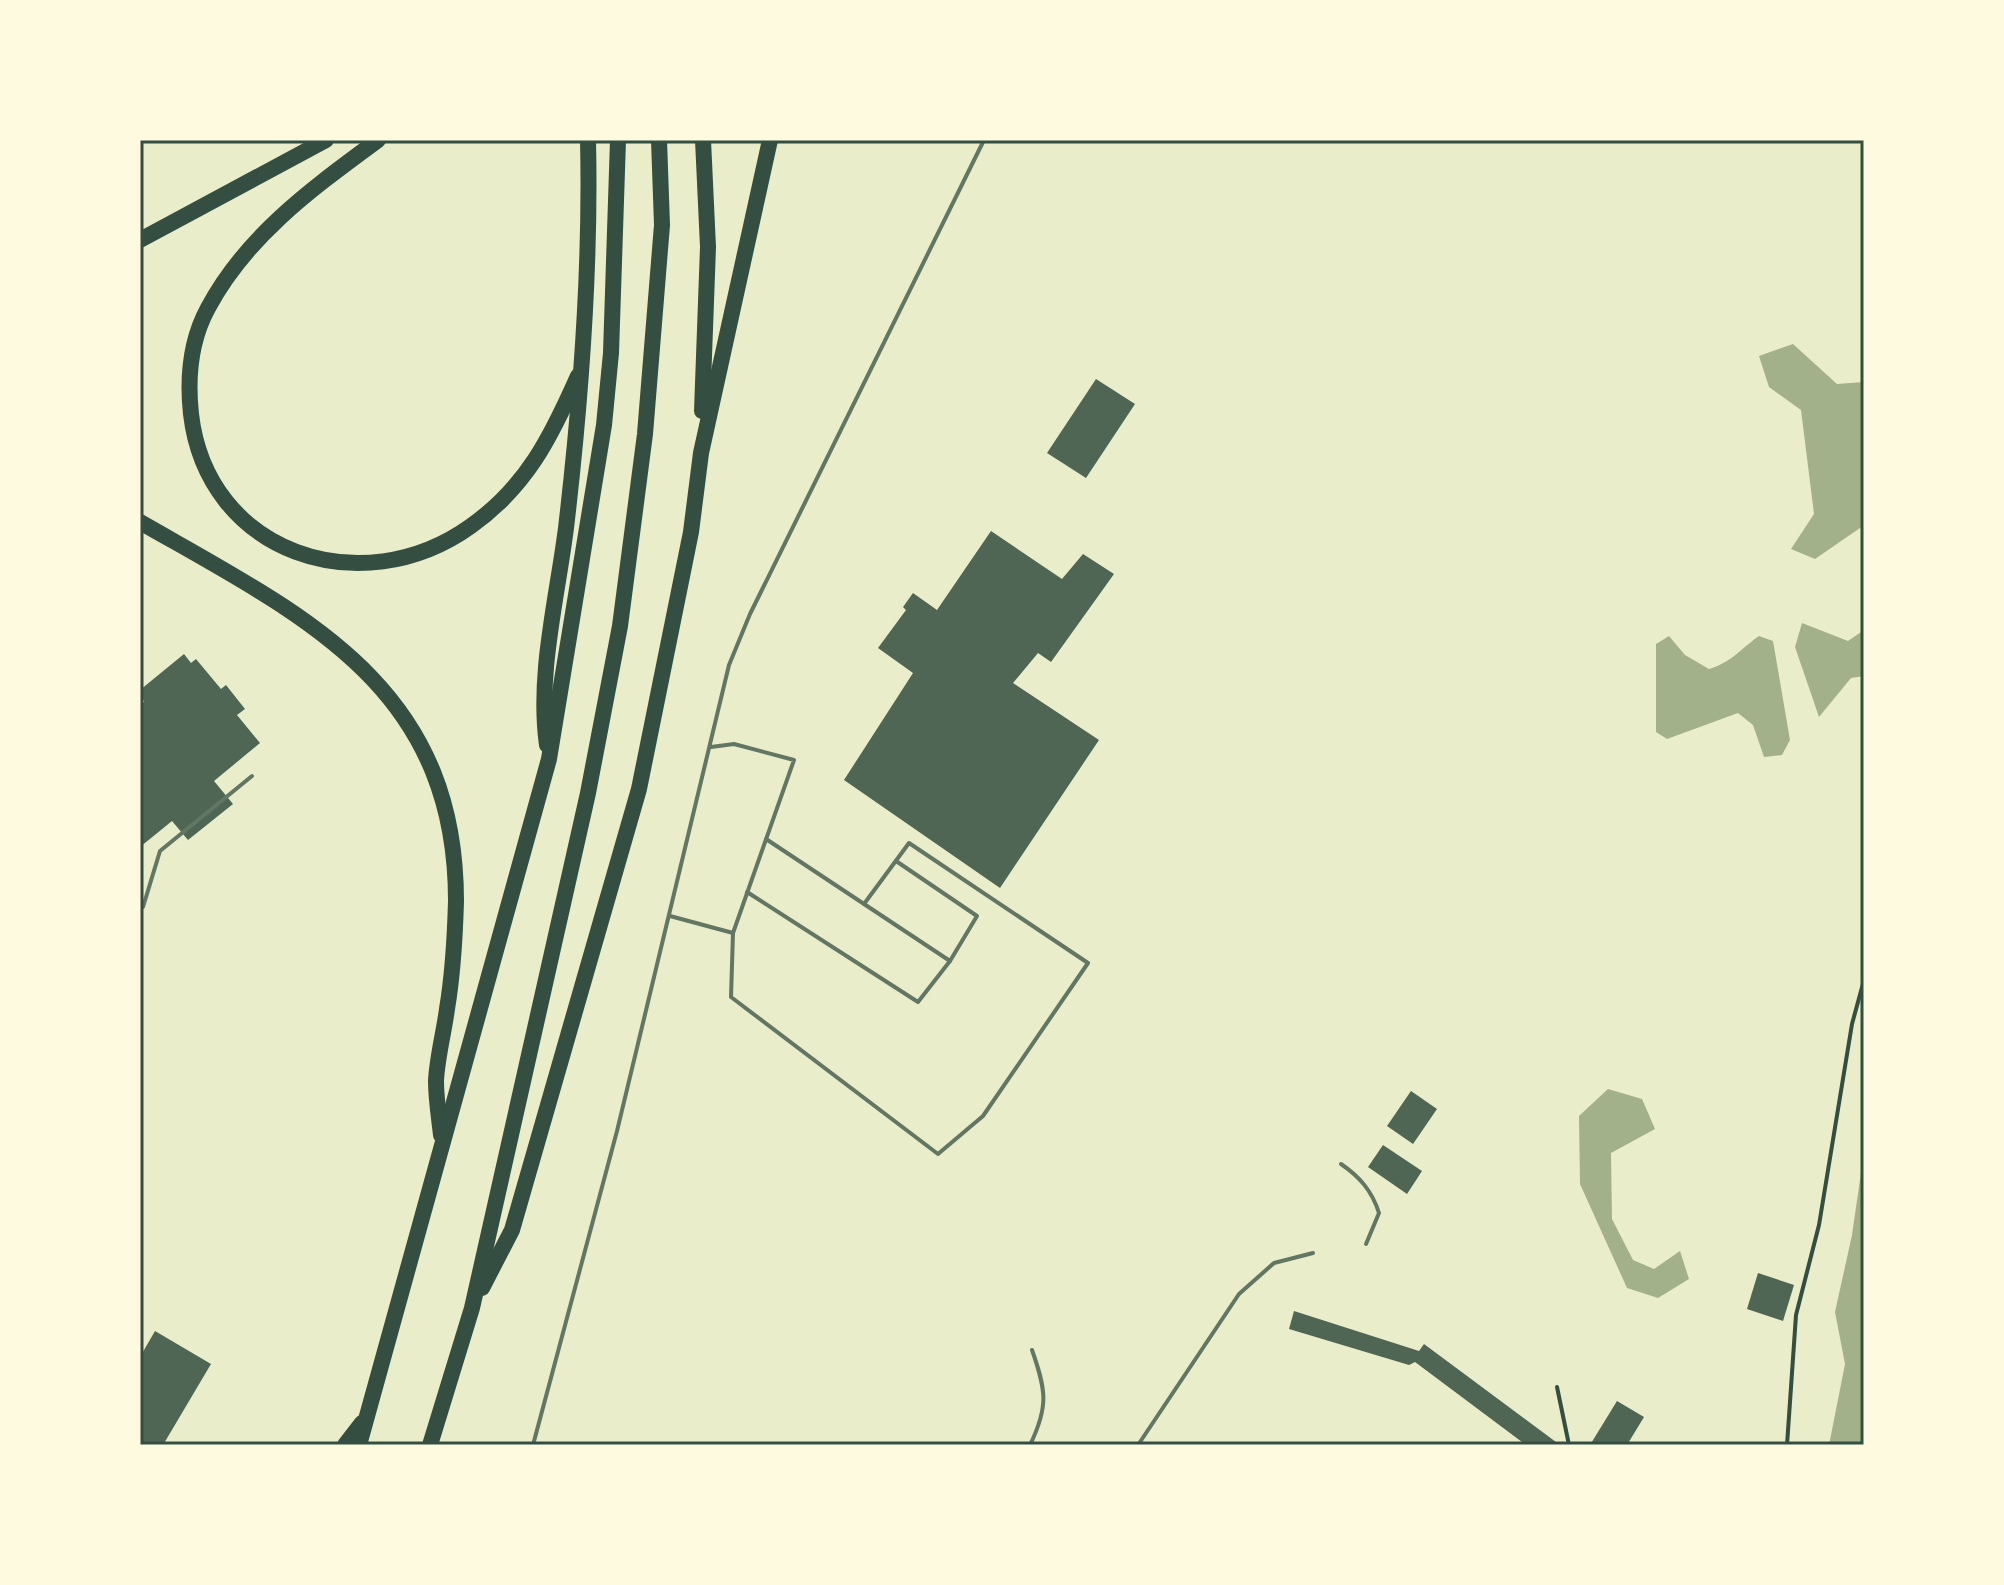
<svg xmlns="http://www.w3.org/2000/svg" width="2004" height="1585" viewBox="0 0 2004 1585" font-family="Ubuntu,sans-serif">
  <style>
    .water { fill: #a3b18a }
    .building { fill: #4f6655 }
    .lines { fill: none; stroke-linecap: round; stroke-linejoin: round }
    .path { stroke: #344e41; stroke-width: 4 }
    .service { stroke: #617663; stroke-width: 4 }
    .motorway { stroke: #344e41; stroke-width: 16 }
    .neatline { fill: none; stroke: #344e41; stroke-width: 3 }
  </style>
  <rect width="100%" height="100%" fill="#e9edc9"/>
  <g class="water">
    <polygon points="1793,344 1837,384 1864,382 1864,530 1860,528 1815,559 1791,549 1814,514 1801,410 1769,387 1759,356"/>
    <polygon points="1802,623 1848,641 1864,630 1864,676 1851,678 1819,717 1795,647"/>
    <path d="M1669,636l16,19 24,14c23,-7 30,-19 50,-33l14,5 17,99 -8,15 -18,2 -11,-32 -15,-12 -71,26 -11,-7v-88z"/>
    <polygon points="1608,1089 1642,1099 1655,1129 1611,1153 1612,1219 1633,1260 1654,1269 1680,1251 1689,1279 1658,1298 1627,1288 1580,1184 1579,1116"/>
    <polygon points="1864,1152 1864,1445 1829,1445 1845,1364 1835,1312 1852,1235"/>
  </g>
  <g class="building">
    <polygon points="1096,379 1135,404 1086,478 1047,453"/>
    <polygon points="991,531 1062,579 1083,554 1114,574 1051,662 1038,653 1013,683 1099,740 1000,888 844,780 913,673 878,648 906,610 903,607 913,593 937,610"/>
    <polygon points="184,654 191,663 196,659 221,689 226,685 245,709 237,715 260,743 214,781 233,804 188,840 172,821 140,847 140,705 144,702 140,690"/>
    <polygon points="1411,1091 1437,1109 1413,1144 1387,1126"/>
    <polygon points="1383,1145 1422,1171 1407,1194 1368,1167"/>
    <polygon points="1758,1273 1794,1285 1783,1321 1747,1309"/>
    <polygon points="1294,1311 1419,1351 1424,1344 1560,1445 1526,1445 1415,1362 1409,1365 1289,1329"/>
    <polygon points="155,1331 211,1364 163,1445 140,1445 140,1357"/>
    <polygon points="1617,1401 1644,1417 1627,1445 1590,1445"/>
  </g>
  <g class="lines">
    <g class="path">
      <polyline points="1557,1387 1569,1445"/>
      <polyline points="1787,1445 1796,1315 1819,1225 1852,1024 1864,980"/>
    </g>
    <g class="service">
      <polyline points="711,747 734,744 794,760 733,933 731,997 938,1154 983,1116 1088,963 909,843 864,904"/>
      <polyline points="766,839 950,961 977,916 896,861"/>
      <polyline points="747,892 918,1002 950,961"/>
      <polyline points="143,907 160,851 252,776"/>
      <polyline points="670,916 733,933"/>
      <path d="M1341,1164c19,13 31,27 38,49l-13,31"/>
      <polyline points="533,1445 617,1131 729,665 750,614 984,140"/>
      <path d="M1030,1445c19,-39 16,-55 2,-95"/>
      <polyline points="1138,1445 1239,1294 1274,1263 1313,1253"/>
    </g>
    <g class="motorway">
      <path d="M378,140c-65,48 -131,95 -170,168 -18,33 -21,69 -17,106 16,139 170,191 280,112 56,-40 80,-89 107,-150"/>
      <polyline points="140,240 326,140"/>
      <polyline points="702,411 708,247 703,140"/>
      <path d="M140,522c164,94 316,163 316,379 -1,36 -3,72 -9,108 -3,23 -10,49 -11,72 0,18 3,36 5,54"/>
      <path d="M547,745c-10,-70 10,-146 19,-217 15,-128 25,-258 22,-388"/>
      <polyline points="482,1288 512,1230 639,789 691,532 701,453 770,140"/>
      <polyline points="345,1445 362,1423"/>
      <polyline points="359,1445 549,759 604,425 611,353 618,140"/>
      <polyline points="430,1445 472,1308 588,793 620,626 645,434 662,225 659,140"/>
    </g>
  </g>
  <rect width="2004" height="1585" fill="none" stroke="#fefae0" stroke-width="284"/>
  <rect x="142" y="142" width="1720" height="1301" class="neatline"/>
</svg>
